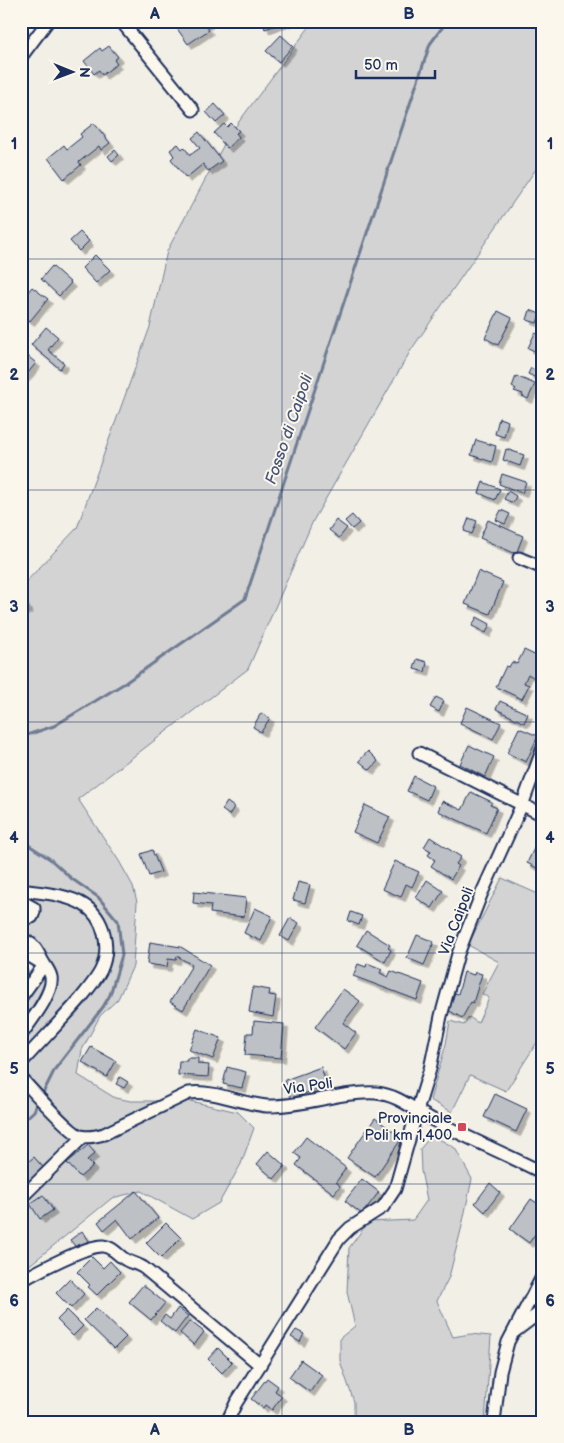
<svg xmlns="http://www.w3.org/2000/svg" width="564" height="1443" viewBox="0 0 564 1443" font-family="'Balsamiq Sans',sans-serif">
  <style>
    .green { fill: #d2d3d2; stroke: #768198 }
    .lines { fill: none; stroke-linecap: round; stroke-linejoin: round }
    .stream { stroke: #707b93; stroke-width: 3 }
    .building { fill: #bdc0c4; stroke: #1b2f5e; filter: url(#shadow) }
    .minor-casing { stroke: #1b2f5e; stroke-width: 15 }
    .minor { stroke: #fbf7ec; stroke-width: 11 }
    .grid { fill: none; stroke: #1b2f5e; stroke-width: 1; stroke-opacity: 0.55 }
    .poi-dot { fill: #d1495b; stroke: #fbf7ec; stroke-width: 2 }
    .labels { text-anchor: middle; stroke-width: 4; stroke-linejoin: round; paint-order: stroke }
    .street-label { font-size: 15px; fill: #1b2f5e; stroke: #fbf7ec }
    .poi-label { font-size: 15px; fill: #1b2f5e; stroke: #fbf7ec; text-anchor: end }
    .water-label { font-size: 16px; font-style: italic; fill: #465579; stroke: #fbf7ec }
    .neatline { fill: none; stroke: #1b2f5e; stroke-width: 2 }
    .grid-label { font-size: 16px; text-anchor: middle; font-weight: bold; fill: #1b2f5e }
  </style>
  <defs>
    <filter id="shadow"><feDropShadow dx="4.5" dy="4.5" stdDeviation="0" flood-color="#0004"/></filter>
  </defs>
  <rect width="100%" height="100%" fill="#f2efe6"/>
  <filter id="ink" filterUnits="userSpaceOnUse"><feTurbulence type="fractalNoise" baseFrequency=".02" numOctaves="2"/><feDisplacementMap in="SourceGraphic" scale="10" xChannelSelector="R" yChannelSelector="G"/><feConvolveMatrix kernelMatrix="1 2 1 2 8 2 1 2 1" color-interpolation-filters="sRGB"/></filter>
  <g filter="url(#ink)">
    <g class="green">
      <polygon points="309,21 543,21 543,159 411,350 313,521 248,669 78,799 119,861 133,886 137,902 133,966 118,999 100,1016 82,1050 78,1075 115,1098 131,1101 190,1101 238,1112 254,1128 241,1164 219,1203 192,1219 141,1191 112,1198 21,1272 21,1005 43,975 42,963 21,951 21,587 77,528 150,327 167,251 229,135 310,26"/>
      <polygon points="502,878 538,894 543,889 543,1033 506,1091 470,1075 452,1112 430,1100 446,1044 450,1021 464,1025 469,1017 478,1023 489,998 482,994 499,962 468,945"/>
      <polygon points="432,1135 455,1148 472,1179 462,1226 449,1277 437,1301 453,1337 470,1334 491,1336 485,1422 354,1422 354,1402 340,1361 340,1338 355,1326 347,1292 349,1248 368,1222 413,1220 427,1200 421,1171 420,1149"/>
    </g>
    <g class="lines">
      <g class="stream">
        <polyline points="21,737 54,726 125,683 245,599 430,44 447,21"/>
        <polyline points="21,840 50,859 72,879 98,897 118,921 122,955 110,995 103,1007 55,1069 41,1097"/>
        <polyline points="21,1123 34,1111 38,1102"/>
      </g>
    </g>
    <g class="building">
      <polygon points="176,21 207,21 209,23 205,25 209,30 188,44 173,23"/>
      <polygon points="269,21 289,21 265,29 263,23"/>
      <polygon points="281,35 293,46 279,62 266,51"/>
      <polygon points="109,46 118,57 114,60 117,64 102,75 99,70 94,74 84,61 100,48 102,51"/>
      <polygon points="215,104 225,115 216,123 206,112"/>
      <polygon points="94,123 110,143 101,150 99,146 79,162 81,165 64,179 48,158 64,145 67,149 82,137 80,134"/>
      <polygon points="231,123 239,131 236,133 239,137 227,148 214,133 224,124 227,127"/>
      <polygon points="199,132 222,161 208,171 203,164 186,178 171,159 174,156 170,150 178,144 182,149 184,147 190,155 200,148 192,138"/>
      <polygon points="115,150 119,155 112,161 108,156"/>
      <polygon points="80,232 89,241 79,251 70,241"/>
      <polygon points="95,255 110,270 96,283 82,268"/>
      <polygon points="52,266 71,283 59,296 41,279"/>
      <polygon points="32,287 48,299 30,321 21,314 21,300"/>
      <polygon points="530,310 540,314 537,323 527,320"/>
      <polygon points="498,311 512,318 498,345 485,338"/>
      <polygon points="46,327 58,337 48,350 64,363 60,369 31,345"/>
      <polygon points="535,333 543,336 543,350 541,354 528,348"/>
      <polygon points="24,353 36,363 23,379 21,378 21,356"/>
      <polygon points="531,368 543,374 543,381 528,374"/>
      <polygon points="516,376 535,384 528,399 522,396 523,394 514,391 516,389 512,387"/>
      <polygon points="499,418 508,421 504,437 495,434"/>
      <polygon points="476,440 496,446 492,462 471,455"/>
      <polygon points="506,449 524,455 520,466 503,460"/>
      <polygon points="502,474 526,482 522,493 499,484"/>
      <polygon points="483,482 500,489 495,500 479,493"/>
      <polygon points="508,491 516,496 513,503 504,499"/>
      <polygon points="501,510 510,514 505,524 496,520"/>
      <polygon points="352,515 359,523 352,529 345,521"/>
      <polygon points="469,518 477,521 472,534 464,531"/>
      <polygon points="336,520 347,528 339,538 329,530"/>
      <polygon points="488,520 523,536 516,554 480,538"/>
      <polygon points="478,571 503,582 490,614 465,604"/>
      <polygon points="21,596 28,608 21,612"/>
      <polygon points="477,617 490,624 486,633 472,626"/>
      <polygon points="524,650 543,659 543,665 536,679 528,674 524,683 529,685 522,699 496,687 506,666 509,667 512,662 517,664"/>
      <polygon points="417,659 427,662 425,672 414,669"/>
      <polygon points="436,697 444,701 439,712 430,707"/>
      <polygon points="500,701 528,714 524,723 496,709"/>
      <polygon points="467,707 501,723 493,739 460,723"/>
      <polygon points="261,713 270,718 261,732 253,727"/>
      <polygon points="519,728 538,736 526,762 507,753"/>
      <polygon points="469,745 494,757 485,777 460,764"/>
      <polygon points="368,751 378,761 370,770 359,761"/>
      <polygon points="414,776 433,786 427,800 407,791"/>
      <polygon points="471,792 492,802 490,805 497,808 486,833 438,811 442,801 462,810"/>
      <polygon points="227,802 234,807 229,815 222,810"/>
      <polygon points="365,805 390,817 377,843 353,832"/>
      <polygon points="543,830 543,871 527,863"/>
      <polygon points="430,837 461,857 456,864 459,866 451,879 431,866 435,860 428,855 431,851 424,847"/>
      <polygon points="152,850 161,872 149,876 141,854"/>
      <polygon points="395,861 419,872 412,887 406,884 401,897 382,889"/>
      <polygon points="427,880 443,891 432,908 416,898"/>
      <polygon points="298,882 310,885 305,903 293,900"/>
      <polygon points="194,892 246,898 244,917 210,913 211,905 193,903"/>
      <polygon points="255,908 272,916 261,941 244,933"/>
      <polygon points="351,912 362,916 359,925 348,921"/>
      <polygon points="290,918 299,923 289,941 280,936"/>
      <polygon points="366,930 390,945 388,948 391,950 385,962 357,945"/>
      <polygon points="417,935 434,942 424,965 407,958"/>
      <polygon points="150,942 181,947 210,965 183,1010 170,1002 192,965 177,956 176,960 168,959 167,967 147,964"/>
      <polygon points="367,963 382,969 380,973 388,977 391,971 423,983 417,1000 353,976 358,964 366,967"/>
      <polygon points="464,972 474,975 475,972 482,974 473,1003 471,1002 462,1018 446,1009 455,993 458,994"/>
      <polygon points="253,987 270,990 269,995 276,996 273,1017 249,1012"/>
      <polygon points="343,989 360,1001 343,1023 356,1033 344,1049 315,1027"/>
      <polygon points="254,1021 284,1024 281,1058 245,1055 247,1033 253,1033"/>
      <polygon points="197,1029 221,1038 213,1059 189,1050"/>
      <polygon points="91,1047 116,1061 107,1077 82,1062"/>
      <polygon points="187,1058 198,1058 198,1064 209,1065 208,1077 178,1075 179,1061 187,1061"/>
      <polygon points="227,1067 246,1072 242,1088 223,1084"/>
      <polygon points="321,1067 327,1086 291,1098 285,1080"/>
      <polygon points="120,1077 128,1082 124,1088 116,1084"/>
      <polygon points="495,1094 527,1109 516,1132 484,1117"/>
      <polygon points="375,1118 402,1138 375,1177 347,1158"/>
      <polygon points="306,1137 346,1168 336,1182 340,1186 334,1194 296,1165 301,1158 294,1153"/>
      <polygon points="88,1145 95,1153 87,1160 93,1166 80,1177 67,1163"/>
      <polygon points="268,1151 285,1166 274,1179 257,1164"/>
      <polygon points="34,1157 46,1171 21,1191 21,1168"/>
      <polygon points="362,1179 379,1192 362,1214 345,1201"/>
      <polygon points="490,1183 500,1192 485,1212 475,1203"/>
      <polygon points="136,1191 158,1218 132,1239 117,1219 104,1230 98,1222"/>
      <polygon points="43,1195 53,1210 40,1219 30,1204"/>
      <polygon points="531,1199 543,1207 543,1222 529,1243 510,1229"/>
      <polygon points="166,1223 181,1238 161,1258 146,1243"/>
      <polygon points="82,1231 90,1242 79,1251 70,1240"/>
      <polygon points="92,1257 103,1268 110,1261 120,1272 97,1295 88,1287 90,1285 77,1272"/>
      <polygon points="70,1279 84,1294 71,1308 56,1293"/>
      <polygon points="143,1285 165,1303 151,1320 129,1302"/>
      <polygon points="96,1308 126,1337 114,1349 84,1320"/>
      <polygon points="178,1308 188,1316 175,1333 160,1321 165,1315 170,1319"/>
      <polygon points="67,1310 83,1326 73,1336 57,1320"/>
      <polygon points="190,1321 204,1332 194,1345 180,1333"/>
      <polygon points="296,1330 304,1334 300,1342 291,1337"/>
      <polygon points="218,1348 232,1362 222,1373 208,1359"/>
      <polygon points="301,1360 322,1375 310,1392 289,1377"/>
      <polygon points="267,1378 278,1386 275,1391 282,1396 272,1410 265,1405 263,1408 251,1399"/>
    </g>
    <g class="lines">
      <g class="minor-casing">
        <g id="minor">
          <polyline points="121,21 193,110"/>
          <polyline points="21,57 48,21"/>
          <polyline points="519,558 543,568"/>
          <polyline points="419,753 543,815"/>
          <path d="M21,890c20,3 46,4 63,15 21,13 27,43 17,65 -5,10 -13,19 -20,28 -19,22 -40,43 -60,65"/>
          <polyline points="21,901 34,908 34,912 32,917 27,918 21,916"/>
          <path d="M21,939c13,4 15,10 21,21 3,6 8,11 9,17 3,16 -21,45 -30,58"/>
          <polyline points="21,951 43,964"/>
          <polyline points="21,973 21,986"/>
          <polyline points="21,997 44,965"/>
          <path d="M21,1078c10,11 49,55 60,58 7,2 16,0 23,-2l85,-41c27,-3 52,11 78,13 37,1 73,-15 109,-13 24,2 40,19 61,29 35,18 71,33 106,51"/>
          <polyline points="21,1198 83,1137"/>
          <path d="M21,1281c15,-9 66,-36 82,-35 9,1 13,7 20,12 6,5 14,5 21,10l116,97 79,-126 11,-11 33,-21 12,-18 22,-78 13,-42 11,-53 17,-62 23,-59 43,-95 19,-52"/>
          <polyline points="514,1332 543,1310"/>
          <polyline points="227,1422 236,1403 260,1365"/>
          <polyline points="494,1422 500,1372 508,1342 543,1275"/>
        </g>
      </g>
      <use href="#minor" class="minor"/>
    </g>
  </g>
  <path class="grid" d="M282,21v1401M21,259h522M21,490h522M21,722h522M21,953h522M21,1184h522"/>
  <rect class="poi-dot" x="457" y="1122" width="10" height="10" rx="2.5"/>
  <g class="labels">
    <g class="street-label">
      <text transform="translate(456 921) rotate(-69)" y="5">Via Caipoli</text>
      <text transform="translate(308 1086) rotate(-8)" y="5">Via Poli</text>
    </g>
    <g class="poi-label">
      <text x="452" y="1123">Provinciale<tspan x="452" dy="17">Poli km 1,400</tspan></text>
    </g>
    <g class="water-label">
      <text transform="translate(288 429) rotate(-71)" y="6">Fosso di Caipoli</text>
    </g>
  </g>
  <rect width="564" height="1443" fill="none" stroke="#fbf7ec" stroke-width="55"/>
  <g transform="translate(72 72) rotate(91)" stroke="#fbf7ec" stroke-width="4" paint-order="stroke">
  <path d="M0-4L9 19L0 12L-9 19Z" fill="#1b2f5e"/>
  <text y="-8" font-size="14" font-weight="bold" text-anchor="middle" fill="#1b2f5e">N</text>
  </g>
  <path d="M356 70v8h79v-8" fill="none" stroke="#1b2f5e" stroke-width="2.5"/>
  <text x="364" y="70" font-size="15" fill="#1b2f5e" stroke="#fbf7ec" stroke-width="4" paint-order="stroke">50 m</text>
  <rect x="28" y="28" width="508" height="1388" class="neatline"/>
  <g class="grid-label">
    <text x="155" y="19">A</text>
    <text x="409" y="19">B</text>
    <text x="14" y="149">1</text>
    <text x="550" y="149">1</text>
    <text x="14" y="380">2</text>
    <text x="550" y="380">2</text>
    <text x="14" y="612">3</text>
    <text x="550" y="612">3</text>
    <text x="14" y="843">4</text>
    <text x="550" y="843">4</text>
    <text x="14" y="1074">5</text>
    <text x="550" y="1074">5</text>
    <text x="14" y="1306">6</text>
    <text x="550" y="1306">6</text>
    <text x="155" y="1435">A</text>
    <text x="409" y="1435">B</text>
  </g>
</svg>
